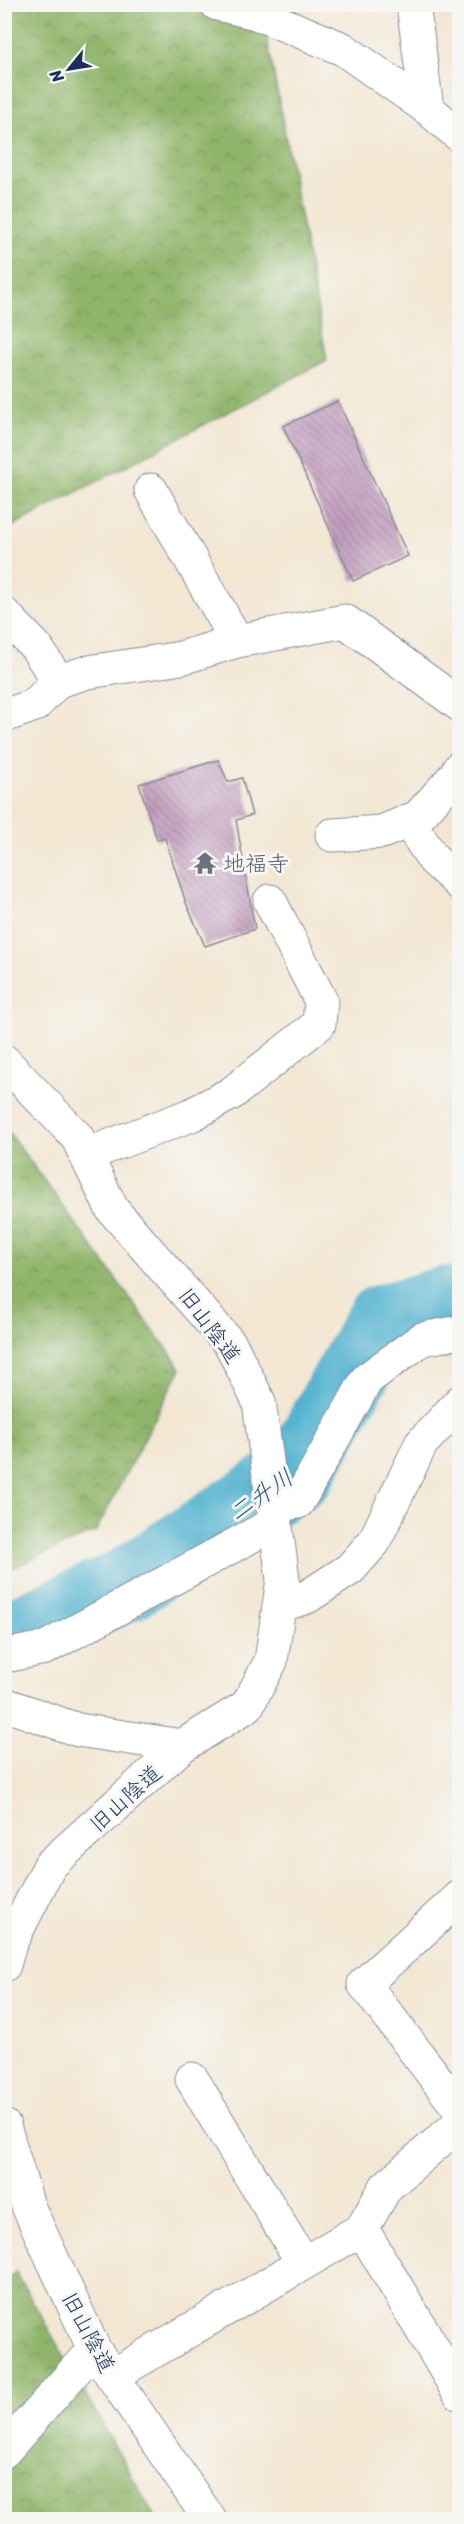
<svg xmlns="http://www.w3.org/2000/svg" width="464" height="2524" viewBox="0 0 464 2524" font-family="Sriracha,'Klee One',sans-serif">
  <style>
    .forest { fill: url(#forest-crowns); stroke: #567264; stroke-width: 1.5 }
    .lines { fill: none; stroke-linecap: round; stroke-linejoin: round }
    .river { stroke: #52b3d0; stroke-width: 74 }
    .building { fill: url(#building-back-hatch) }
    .minor-casing { stroke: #878b98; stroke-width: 35 }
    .minor { stroke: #fff; stroke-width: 33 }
    .labels { text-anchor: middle; stroke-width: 6; stroke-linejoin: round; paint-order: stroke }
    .worship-label { font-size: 22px; fill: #5b616d; stroke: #f6f6f2; text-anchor: start }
    .street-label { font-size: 22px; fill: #1b2f5e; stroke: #f6f6f2 }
    .water-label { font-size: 24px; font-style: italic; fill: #2c5780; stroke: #f6f6f2 }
  </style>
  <defs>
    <pattern id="forest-crowns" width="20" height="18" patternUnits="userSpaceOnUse" patternTransform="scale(1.5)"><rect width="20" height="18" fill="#90b56a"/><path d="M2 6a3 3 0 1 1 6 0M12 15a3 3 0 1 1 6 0" fill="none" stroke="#75945a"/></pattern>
    <pattern id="building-back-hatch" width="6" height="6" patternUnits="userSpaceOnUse" patternTransform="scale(1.5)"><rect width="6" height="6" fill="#c09abb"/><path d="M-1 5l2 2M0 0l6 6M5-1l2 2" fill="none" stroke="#9b7e9b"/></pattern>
  </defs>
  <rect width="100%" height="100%" fill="#f6f6f2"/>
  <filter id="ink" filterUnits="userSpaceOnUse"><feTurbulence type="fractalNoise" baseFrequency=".0167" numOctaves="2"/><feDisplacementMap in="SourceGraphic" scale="12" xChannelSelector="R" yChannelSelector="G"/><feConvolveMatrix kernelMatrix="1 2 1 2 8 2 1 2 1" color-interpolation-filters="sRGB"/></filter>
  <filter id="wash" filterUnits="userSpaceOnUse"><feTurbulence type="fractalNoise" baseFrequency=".008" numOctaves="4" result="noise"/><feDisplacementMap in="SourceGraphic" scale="24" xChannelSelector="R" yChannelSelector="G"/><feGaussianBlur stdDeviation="1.35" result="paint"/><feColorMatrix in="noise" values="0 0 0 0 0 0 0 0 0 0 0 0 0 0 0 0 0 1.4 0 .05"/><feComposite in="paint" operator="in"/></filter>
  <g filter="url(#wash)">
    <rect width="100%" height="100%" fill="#f3e7d3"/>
    <g class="forest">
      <polygon points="5,5 261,5 327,360 5,530"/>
      <polygon points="5,1127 181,1368 96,1531 5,1571"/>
      <polygon points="16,2272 156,2519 5,2520 4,2282"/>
    </g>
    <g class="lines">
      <polyline class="river" points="4,1639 126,1585 297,1473 382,1321 446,1303 460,1303"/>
    </g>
    <g id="blocks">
      <g class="building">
        <polygon points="338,401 408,556 353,581 283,426"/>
        <polygon points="218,760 228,782 242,778 252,815 236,820 255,929 205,946 186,903 165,838 157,840 139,784"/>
      </g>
    </g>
  </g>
  <g filter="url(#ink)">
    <use href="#blocks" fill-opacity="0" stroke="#878b98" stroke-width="1.5"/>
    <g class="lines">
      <g class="minor-casing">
        <g id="minor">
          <polyline points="217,4 256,13 343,49 427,108"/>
          <polyline points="413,4 427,108 460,136"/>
          <polyline points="151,490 237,641"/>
          <polyline points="4,614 36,647 58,681"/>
          <polyline points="4,716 35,705 58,681 88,672 181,658 237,641 345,621 460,705"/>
          <polyline points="408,821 434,860 460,884"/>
          <polyline points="332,835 382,832 418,817 454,777 460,767"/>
          <polyline points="4,1061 77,1137 112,1209 231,1345 259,1402 283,1579 271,1661 247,1706 182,1746 50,1865 10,1944 4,1965"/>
          <polyline points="86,1155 191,1115 232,1093 319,1024 321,1001 270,901"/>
          <polyline points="273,1506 298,1502 367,1379 422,1339 460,1332"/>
          <polyline points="281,1605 307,1597 350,1569 374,1542 421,1444 460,1402"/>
          <polyline points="4,1656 45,1648 275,1523"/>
          <polyline points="4,1704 78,1730 182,1746"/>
          <polyline points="460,1897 364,1984 460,2110"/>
          <polyline points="192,2079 303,2263"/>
          <polyline points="4,2126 28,2206 94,2349 210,2520"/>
          <polyline points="362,2229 460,2394"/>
          <polyline points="112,2376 362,2229 386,2187 460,2123"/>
          <polyline points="4,2451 94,2349"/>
        </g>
      </g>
      <use href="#minor" class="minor"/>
    </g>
  </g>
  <defs>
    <g id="temple-bare" transform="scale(1.8)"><path d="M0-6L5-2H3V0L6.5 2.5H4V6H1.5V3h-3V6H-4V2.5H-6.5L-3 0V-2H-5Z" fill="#6b7280" stroke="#f6f6f2" stroke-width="2.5" paint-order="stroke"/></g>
  </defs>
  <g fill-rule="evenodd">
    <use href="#temple-bare" x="205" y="863"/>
  </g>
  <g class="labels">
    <g class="worship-label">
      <text x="223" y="871">地福寺</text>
    </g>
    <g class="street-label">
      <text transform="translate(210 1325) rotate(53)" y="8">旧山陰道</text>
      <text transform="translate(125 1798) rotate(-42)" y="8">旧山陰道</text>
      <text transform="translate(89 2332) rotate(62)" y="8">旧山陰道</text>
    </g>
    <g class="water-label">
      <text transform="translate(261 1495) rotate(-35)" y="8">二升川</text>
    </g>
  </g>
  <rect width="464" height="2524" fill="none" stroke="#f6f6f2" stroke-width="24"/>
  <g transform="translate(69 69) rotate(240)" stroke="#f6f6f2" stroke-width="4.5" paint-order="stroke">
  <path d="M0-4.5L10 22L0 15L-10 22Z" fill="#1b2f5e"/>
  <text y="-9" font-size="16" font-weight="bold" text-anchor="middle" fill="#1b2f5e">N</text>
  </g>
</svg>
